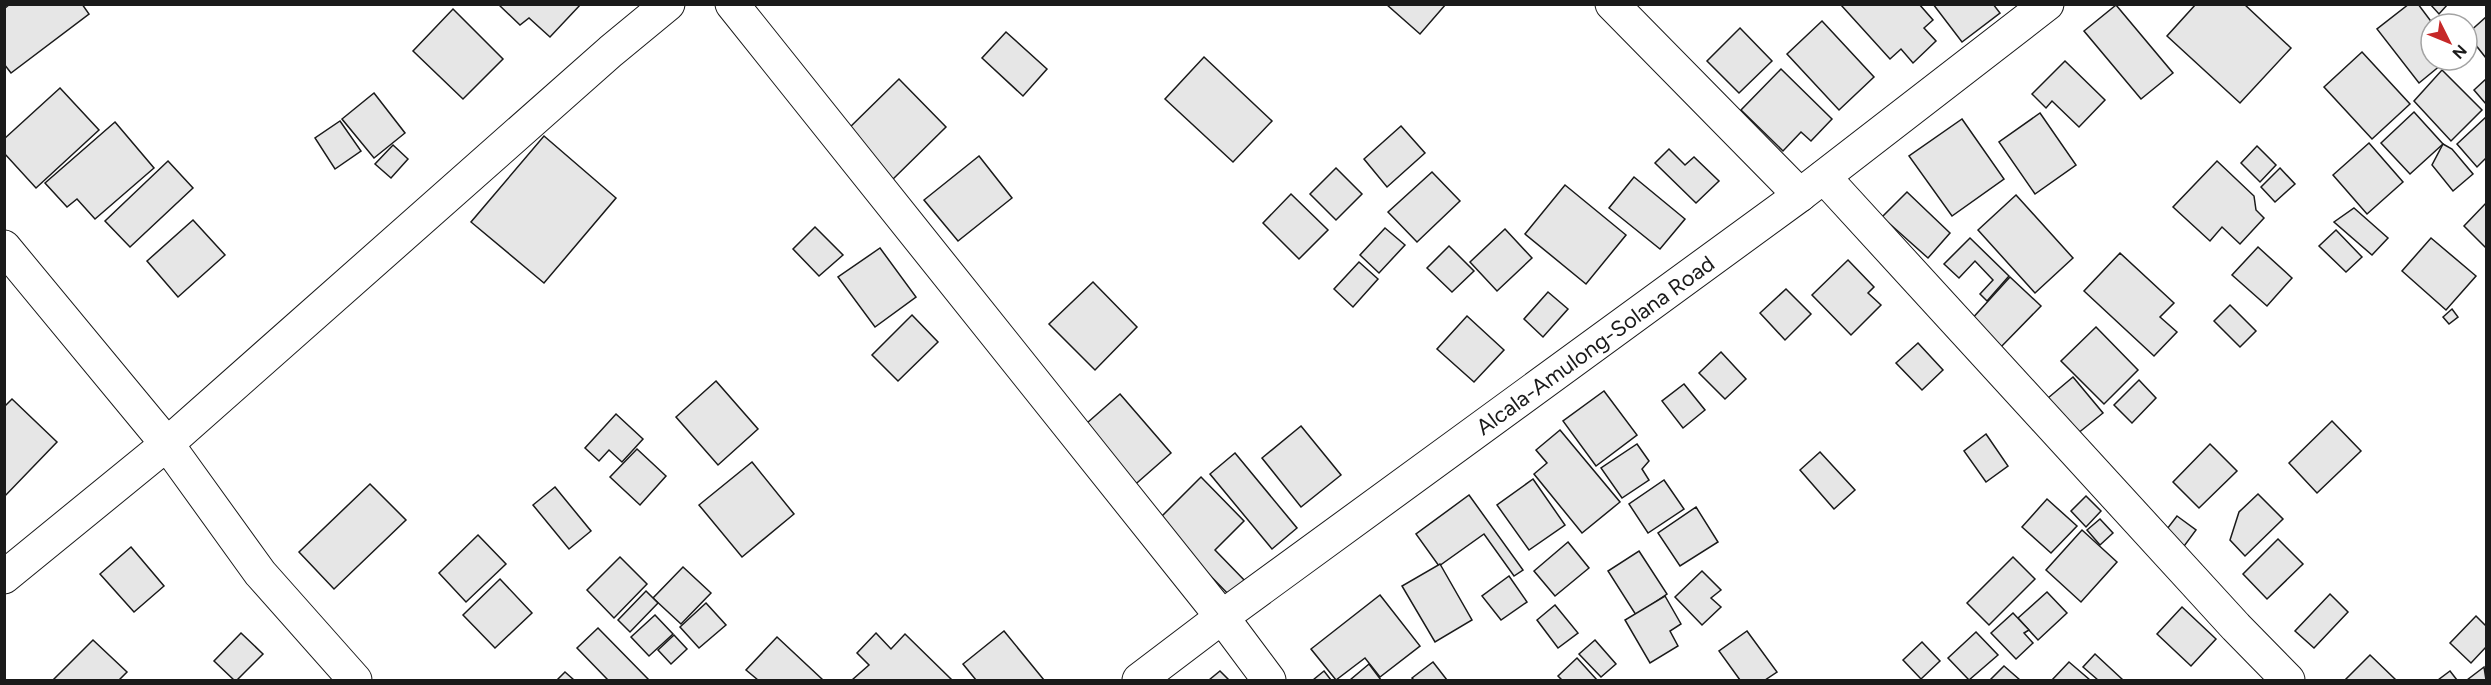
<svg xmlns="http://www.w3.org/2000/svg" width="2491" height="685" viewBox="0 0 2491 685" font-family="Figtree,sans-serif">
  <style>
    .building { fill: #e6e6e6; stroke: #1a1a1a; stroke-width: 1.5 }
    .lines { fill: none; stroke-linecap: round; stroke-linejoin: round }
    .minor-casing { stroke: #1a1a1a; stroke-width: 35 }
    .secondary-casing { stroke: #1a1a1a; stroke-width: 35 }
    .minor { stroke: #fff; stroke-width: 33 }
    .secondary { stroke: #fff; stroke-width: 33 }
    .labels { text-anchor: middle; stroke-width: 4.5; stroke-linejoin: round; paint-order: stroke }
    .street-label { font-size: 22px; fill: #1a1a1a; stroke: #fff }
  </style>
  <rect width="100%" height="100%" fill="#fff"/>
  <g class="building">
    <polygon points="10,4 82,4 89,14 11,73 4,64 4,9"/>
    <polygon points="498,4 581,4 550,37 529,18 520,25"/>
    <polygon points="1386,4 1446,4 1420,34"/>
    <polygon points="1919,4 1933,20 1924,28 1936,41 1913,63 1901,49 1890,59 1841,5"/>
    <polygon points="1933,4 1993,4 2000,13 1962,42"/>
    <polygon points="2196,4 2244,4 2291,48 2240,103 2167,36"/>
    <polygon points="2409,4 2418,4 2433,24 2431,24 2431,60 2447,60 2419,83 2377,29"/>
    <polygon points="2430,4 2448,4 2439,14"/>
    <polygon points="2116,5 2173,73 2141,99 2084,31"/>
    <polygon points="453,9 503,59 463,99 413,51"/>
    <polygon points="2486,17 2486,58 2467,34"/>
    <polygon points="1822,21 1874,77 1839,110 1787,54"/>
    <polygon points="1740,28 1772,61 1739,93 1707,61"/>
    <polygon points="1006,32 1047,69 1023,96 982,58"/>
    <polygon points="2362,52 2410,104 2372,139 2324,87"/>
    <polygon points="1204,57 1272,121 1233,162 1165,99"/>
    <polygon points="2065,61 2105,100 2079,127 2052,101 2046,108 2032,94"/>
    <polygon points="1781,69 1832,119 1811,141 1801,132 1783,151 1741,110"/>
    <polygon points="2442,70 2482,110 2451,141 2414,101"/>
    <polygon points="899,79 946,127 890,182 843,134"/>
    <polygon points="2486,79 2486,104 2474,90"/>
    <polygon points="60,88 99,130 36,188 4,153 4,139"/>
    <polygon points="374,93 405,133 374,158 342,119"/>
    <polygon points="2414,112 2443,144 2410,174 2381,143"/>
    <polygon points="2040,113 2076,165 2035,194 1999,142"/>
    <polygon points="2486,117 2486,158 2477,167 2457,144"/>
    <polygon points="1962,119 2004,179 1952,216 1909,156"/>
    <polygon points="340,121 361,151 335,169 315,138"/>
    <polygon points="115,122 154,168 95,219 77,199 67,207 45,183"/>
    <polygon points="1401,126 1425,153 1387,187 1364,159"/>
    <polygon points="544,136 616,198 544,283 471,222"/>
    <polygon points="2369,143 2403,182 2367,214 2333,175"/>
    <polygon points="2443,144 2452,149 2473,174 2453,191 2432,165"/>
    <polygon points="393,145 408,159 391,178 375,164"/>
    <polygon points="2257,146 2276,165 2260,182 2241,163"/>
    <polygon points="1669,149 1685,165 1694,157 1719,181 1696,203 1655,163"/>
    <polygon points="979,156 1012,198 958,241 924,200"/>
    <polygon points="168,161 193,188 130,247 105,221"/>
    <polygon points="2217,161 2254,196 2256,210 2264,218 2240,244 2222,227 2210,241 2173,207"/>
    <polygon points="1336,168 1362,194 1336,220 1310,194"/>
    <polygon points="2280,168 2295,184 2275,202 2261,187"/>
    <polygon points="1432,172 1460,201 1417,242 1388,212"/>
    <polygon points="1634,177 1685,219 1660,249 1609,208"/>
    <polygon points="1565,185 1626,235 1586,284 1525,234"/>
    <polygon points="1907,192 1950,233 1928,258 1882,217"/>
    <polygon points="1291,194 1328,230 1299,259 1263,223"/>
    <polygon points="2016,195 2073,258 2035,293 1978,230"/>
    <polygon points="2486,203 2486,248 2464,226"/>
    <polygon points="2354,208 2388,238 2372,255 2334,222"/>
    <polygon points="193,220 225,255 178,297 147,261"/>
    <polygon points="815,227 843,255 819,276 793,249"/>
    <polygon points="1385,228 1405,245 1379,273 1360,255"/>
    <polygon points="1505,229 1532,258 1497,291 1470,262"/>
    <polygon points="2336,230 2362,257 2346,272 2319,246"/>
    <polygon points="1970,238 2009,276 1987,301 1980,294 1993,280 1975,261 1959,278 1944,264"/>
    <polygon points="2431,238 2476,276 2446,310 2402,271"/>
    <polygon points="1449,246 1474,271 1452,292 1427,268"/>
    <polygon points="2258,247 2292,278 2267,306 2232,275"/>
    <polygon points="880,248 916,297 875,327 838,277"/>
    <polygon points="2120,253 2174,303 2160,317 2177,332 2154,356 2084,291"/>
    <polygon points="1848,260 1874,287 1868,293 1881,305 1851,335 1812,295"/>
    <polygon points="1359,262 1378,279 1353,307 1334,289"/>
    <polygon points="2010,277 2041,306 1999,349 1970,321"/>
    <polygon points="1093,282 1137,327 1095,370 1049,324"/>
    <polygon points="1786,289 1811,314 1785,340 1760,313"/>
    <polygon points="1548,292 1568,309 1543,337 1524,319"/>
    <polygon points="2230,305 2256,331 2240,347 2214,321"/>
    <polygon points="2452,309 2458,317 2449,324 2443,317"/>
    <polygon points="912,315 938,342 898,381 872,355"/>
    <polygon points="1467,316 1504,350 1474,382 1437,349"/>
    <polygon points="2096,327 2138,370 2104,404 2061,361"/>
    <polygon points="1918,343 1943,370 1922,390 1896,363"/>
    <polygon points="1721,352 1746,379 1725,399 1699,373"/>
    <polygon points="2073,377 2103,413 2077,434 2048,398"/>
    <polygon points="2139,380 2156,398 2132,423 2114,405"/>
    <polygon points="716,381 758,429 718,465 676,417"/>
    <polygon points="1684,384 1705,410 1683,428 1662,401"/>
    <polygon points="1604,391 1637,435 1596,466 1563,421"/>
    <polygon points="1120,394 1171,453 1130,489 1079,430"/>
    <polygon points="12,399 57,442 4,497 4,407"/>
    <polygon points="616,414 643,439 622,462 609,450 599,461 585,448"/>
    <polygon points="2332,421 2361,451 2317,493 2289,463"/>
    <polygon points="1301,426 1341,475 1301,507 1262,458"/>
    <polygon points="1560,430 1620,502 1582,533 1534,474 1547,463 1536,450"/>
    <polygon points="1986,434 2008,466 1986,482 1964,451"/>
    <polygon points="1637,444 1649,461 1642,469 1649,480 1622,498 1601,468"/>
    <polygon points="2210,444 2237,471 2199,508 2173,482"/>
    <polygon points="637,449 666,476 640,505 610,477"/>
    <polygon points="1820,452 1855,490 1834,509 1800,470"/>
    <polygon points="1235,453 1297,528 1272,549 1210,474"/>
    <polygon points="752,462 794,514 742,557 699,505"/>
    <polygon points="1201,477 1244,521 1215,550 1248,584 1233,599 1157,521"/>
    <polygon points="1533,479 1565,525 1529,550 1497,505"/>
    <polygon points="1664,480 1684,509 1648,533 1629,504"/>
    <polygon points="370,484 406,520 334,589 299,552"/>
    <polygon points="555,487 591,531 569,549 533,505"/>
    <polygon points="2258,494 2283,519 2245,556 2230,540 2239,512"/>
    <polygon points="1469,495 1523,570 1514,576 1484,534 1439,566 1416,534"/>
    <polygon points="2086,496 2101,511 2086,527 2071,511"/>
    <polygon points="2047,499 2077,526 2051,553 2022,527"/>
    <polygon points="1696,507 1718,542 1680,566 1658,533"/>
    <polygon points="2177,516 2196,530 2179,553 2160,538"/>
    <polygon points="2100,519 2113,533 2100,545 2087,530"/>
    <polygon points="2082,530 2117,562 2081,602 2046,570"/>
    <polygon points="478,535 506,564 466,602 439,573"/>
    <polygon points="2278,539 2303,564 2267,599 2243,574"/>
    <polygon points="1568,542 1589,568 1555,596 1534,571"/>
    <polygon points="131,547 164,586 134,612 100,574"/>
    <polygon points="1639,551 1667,594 1636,615 1608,571"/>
    <polygon points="620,557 647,584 614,618 587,590"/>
    <polygon points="2013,557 2035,579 1989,625 1967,603"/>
    <polygon points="1440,564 1472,620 1435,642 1402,586"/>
    <polygon points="683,567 711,593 681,624 653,598"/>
    <polygon points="1702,571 1721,590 1711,598 1721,607 1702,625 1675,597"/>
    <polygon points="1509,576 1527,602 1501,620 1482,596"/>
    <polygon points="500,579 532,613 495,648 463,615"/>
    <polygon points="646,591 658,603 630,632 618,620"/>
    <polygon points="2047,592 2067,613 2038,640 2018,618"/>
    <polygon points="2330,594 2348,612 2314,648 2295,631"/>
    <polygon points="1380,595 1420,646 1380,677 1365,658 1336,680 1311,649"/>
    <polygon points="1665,596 1681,624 1670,631 1678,646 1650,663 1625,620"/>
    <polygon points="706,603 726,625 699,648 680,627"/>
    <polygon points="1555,605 1578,633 1558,648 1537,620"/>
    <polygon points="2182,607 2216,639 2191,666 2157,634"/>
    <polygon points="2013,613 2029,630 2024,633 2033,643 2016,659 1991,633"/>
    <polygon points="655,615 673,634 649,656 631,637"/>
    <polygon points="2476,616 2486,626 2486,647 2471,663 2450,643"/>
    <polygon points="598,628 649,680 608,680 577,648"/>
    <polygon points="1004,631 1044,680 976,680 963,664"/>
    <polygon points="1747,631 1777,672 1765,680 1740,680 1719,651"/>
    <polygon points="1976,632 1998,655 1969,680 1948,658"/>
    <polygon points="241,633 263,654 237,680 234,680 214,661"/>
    <polygon points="876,633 891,649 905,634 952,680 852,680 869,665 857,653"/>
    <polygon points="674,635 687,649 671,664 658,650"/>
    <polygon points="777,637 823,680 758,680 746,670"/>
    <polygon points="93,640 127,672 119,680 53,680"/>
    <polygon points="1595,640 1616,664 1601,677 1579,654"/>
    <polygon points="1922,642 1940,661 1921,679 1903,660"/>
    <polygon points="2095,654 2123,680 2098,680 2083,667"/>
    <polygon points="2370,655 2396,680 2345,680"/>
    <polygon points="1577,658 1597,680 1562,680 1558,676"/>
    <polygon points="1433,662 1447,680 1414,680 1412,678"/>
    <polygon points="2069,662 2090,680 2052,680"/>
    <polygon points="1369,664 1381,680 1350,680"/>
    <polygon points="2004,666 2020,680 1990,680"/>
    <polygon points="2484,667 2486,680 2467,680"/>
    <polygon points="1220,671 1229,680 1209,680"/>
    <polygon points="1324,671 1331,680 1313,680"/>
    <polygon points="2450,671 2457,680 2438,680"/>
    <polygon points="565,672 574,680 557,680"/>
  </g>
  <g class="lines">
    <g class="minor-casing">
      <g id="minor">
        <polyline points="732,4 1222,617 1269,680"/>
        <polyline points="1612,4 1800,195"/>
        <polyline points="1824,177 2236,627 2288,680"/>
        <polyline points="4,247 167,444 611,51 668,4"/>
      </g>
    </g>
    <g class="secondary-casing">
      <g id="secondary">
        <polyline points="4,577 167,444 260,573 355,680"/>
        <polyline points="1139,680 1222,617 1800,195 2047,4"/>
      </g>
    </g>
    <use href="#minor" class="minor"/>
    <use href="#secondary" class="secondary"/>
  </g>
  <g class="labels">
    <g class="street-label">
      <text transform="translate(1595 345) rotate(-36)" y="8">Alcala-Amulong-Solana Road</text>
    </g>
  </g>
  <rect width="2491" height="685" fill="none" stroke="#1a1a1a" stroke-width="12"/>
  <g transform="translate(2449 42) rotate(133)"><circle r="28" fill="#ffffff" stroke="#a3a3a3" stroke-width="1.5"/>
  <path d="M0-4.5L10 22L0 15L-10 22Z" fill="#c62828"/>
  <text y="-9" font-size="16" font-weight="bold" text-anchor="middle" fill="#1a1a1a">N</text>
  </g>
</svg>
